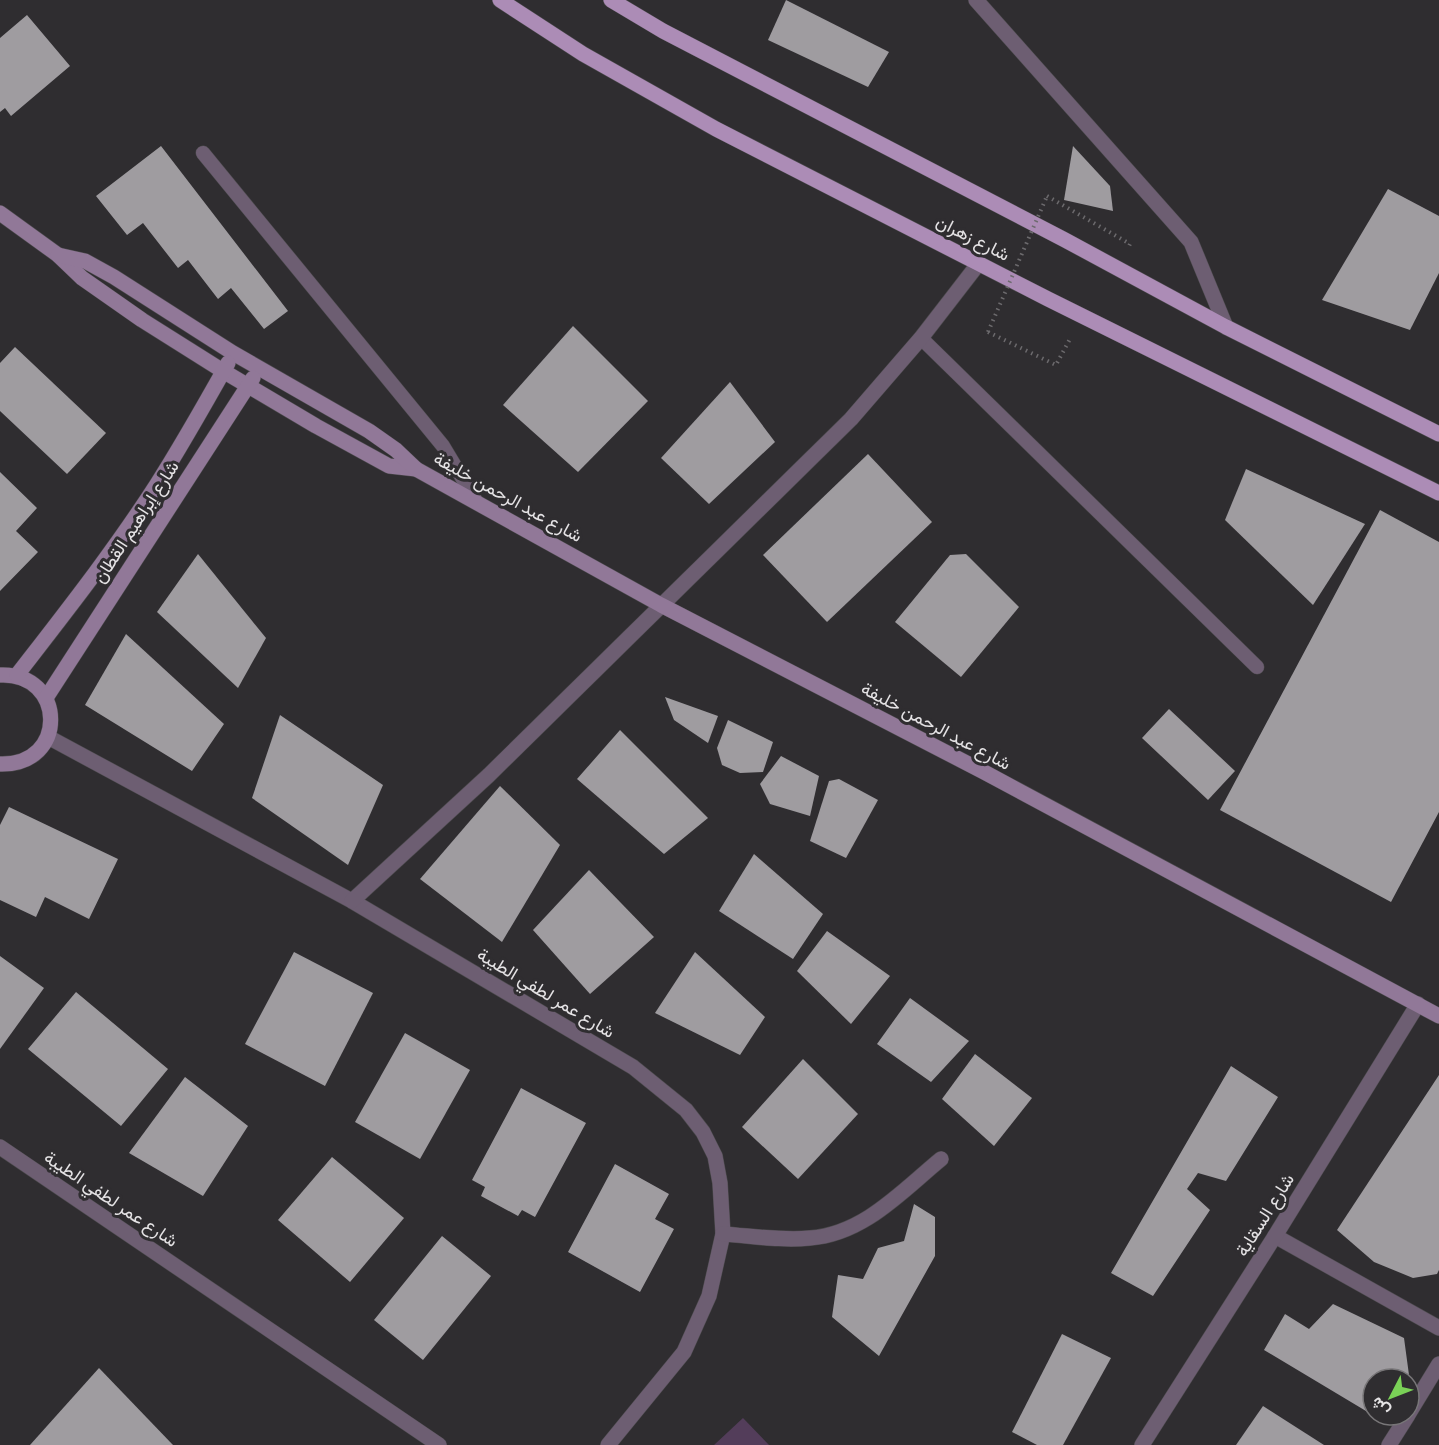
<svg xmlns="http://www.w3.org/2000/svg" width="1439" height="1445" viewBox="0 0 1439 1445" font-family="Cabin,Vazirmatn,sans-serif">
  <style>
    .green { fill: #533d5a }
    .building { fill: #9f9ca0 }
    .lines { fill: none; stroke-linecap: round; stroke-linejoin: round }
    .lane-casing { stroke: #4c4a4d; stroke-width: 15 }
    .street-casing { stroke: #4c4a4d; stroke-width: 16 }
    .secondary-casing { stroke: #4c4a4d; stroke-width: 16 }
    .primary-casing { stroke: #4c4a4d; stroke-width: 16 }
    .path { stroke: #6c6a6d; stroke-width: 4; stroke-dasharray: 1.5 4.5; stroke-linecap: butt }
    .lane { stroke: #6d5e72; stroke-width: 14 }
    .street { stroke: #6d5e72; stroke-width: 15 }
    .secondary { stroke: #917898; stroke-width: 15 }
    .primary { stroke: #ac8cb6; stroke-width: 15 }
    .path-bridge { stroke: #6c6a6d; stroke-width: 4; stroke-dasharray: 1.5 4.5; stroke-linecap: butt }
    .labels { text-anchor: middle; stroke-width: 6; stroke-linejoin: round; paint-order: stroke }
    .street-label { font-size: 18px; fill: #e5e3e5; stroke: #2f2d30 }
  </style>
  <rect width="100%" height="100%" fill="#2f2d30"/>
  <polygon class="green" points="743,1418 769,1445 714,1445"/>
  <g class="building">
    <polygon points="786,0 889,52 868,87 768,40"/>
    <polygon points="27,15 70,66 11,116 5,108 0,112 0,38"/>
    <polygon points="161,146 288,311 264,329 231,288 218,299 188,260 178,268 143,223 127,235 96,196"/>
    <polygon points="1073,146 1110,186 1113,211 1064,200"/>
    <polygon points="1388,189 1439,216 1439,273 1410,330 1322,300"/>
    <polygon points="573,326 648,401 578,472 503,405"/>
    <polygon points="15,347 106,433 67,474 0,411 0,363"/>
    <polygon points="730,382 775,442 709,504 661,458"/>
    <polygon points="868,454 932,522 827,622 763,555"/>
    <polygon points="1246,469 1365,524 1313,605 1225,520"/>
    <polygon points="0,472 37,508 16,531 38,552 0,591"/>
    <polygon points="1380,510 1439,542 1439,812 1391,902 1220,810"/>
    <polygon points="198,554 266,638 238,688 157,612"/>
    <polygon points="966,554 1019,607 961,677 895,622 950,555"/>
    <polygon points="126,634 224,724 192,771 85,705"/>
    <polygon points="665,697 718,716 708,743 674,720"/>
    <polygon points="1169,709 1235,771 1208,800 1142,738"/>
    <polygon points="280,715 383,785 348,865 252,798"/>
    <polygon points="728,720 773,742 763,772 740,773 722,765 717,748"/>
    <polygon points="620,730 708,818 664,854 577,779"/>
    <polygon points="781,756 819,776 810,816 770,804 760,784"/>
    <polygon points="839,779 878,800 846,858 810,841 829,781"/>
    <polygon points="500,786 560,845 502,942 420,879"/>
    <polygon points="9,807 118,859 89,919 45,897 36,917 0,900 0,825"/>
    <polygon points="754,854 823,914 793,959 719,911"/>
    <polygon points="589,870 654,937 590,994 533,930"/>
    <polygon points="827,931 890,976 851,1024 797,971"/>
    <polygon points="294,952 373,993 325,1086 245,1044"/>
    <polygon points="695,952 765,1017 740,1055 655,1013"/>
    <polygon points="0,956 44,988 0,1049"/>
    <polygon points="76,992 168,1069 121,1126 28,1049"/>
    <polygon points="910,998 969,1041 931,1082 877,1044"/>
    <polygon points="405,1033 470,1070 420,1159 355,1122"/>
    <polygon points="975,1054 1032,1098 994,1146 942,1099"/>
    <polygon points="803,1059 858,1114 798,1179 742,1127"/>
    <polygon points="1231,1066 1278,1097 1226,1181 1198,1173 1187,1189 1210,1210 1153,1296 1111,1273"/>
    <polygon points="1439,1075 1439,1270 1437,1274 1413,1278 1374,1262 1337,1230"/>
    <polygon points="185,1077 248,1126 203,1196 129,1153"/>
    <polygon points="521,1088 586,1123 535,1217 522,1210 518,1216 481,1196 485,1187 472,1180"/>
    <polygon points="332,1157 404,1218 350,1282 278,1220"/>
    <polygon points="615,1164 669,1194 655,1219 674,1229 640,1292 568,1252"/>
    <polygon points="914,1204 935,1217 935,1256 879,1356 832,1317 838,1275 863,1279 878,1248 904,1241"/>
    <polygon points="442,1236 491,1276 423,1360 374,1320"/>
    <polygon points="1333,1304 1404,1338 1409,1375 1407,1379 1373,1379 1373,1415 1384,1415 1381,1420 1264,1350 1285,1314 1309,1329"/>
    <polygon points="1062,1334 1111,1358 1063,1445 1037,1445 1012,1432"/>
    <polygon points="99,1368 173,1445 30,1445"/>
    <polygon points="1263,1406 1324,1445 1236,1445"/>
  </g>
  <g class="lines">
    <g class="lane-casing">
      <g id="lane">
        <polyline points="203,153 443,446 476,501"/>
        <polyline points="921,338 1257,667"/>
      </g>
    </g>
    <g class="street-casing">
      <g id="street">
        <polyline points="976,0 1191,242 1226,327"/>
        <polyline points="48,737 352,901 633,1067 686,1110 703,1132 715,1156 720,1183 723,1234 709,1296 684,1352 608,1445"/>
        <polyline points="352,901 489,775 851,419 921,338 979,263"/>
        <polyline points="0,1147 439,1445"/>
        <path d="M723,1234c29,2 59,7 87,4 54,-4 92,-47 131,-79"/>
        <polyline points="1275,1236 1439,1328"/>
        <polyline points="1409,1413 1439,1364"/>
        <polyline points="1142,1445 1275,1236 1418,1004"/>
        <polyline points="1389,1445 1408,1415"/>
      </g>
    </g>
    <g class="secondary-casing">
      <g id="secondary">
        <polyline points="0,213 58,255 82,278 142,320 223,371 316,426 389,466 416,469"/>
        <polyline points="58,255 85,261 114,277 233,353 369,431 396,450 416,469 661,605 984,772 1439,1016"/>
        <path d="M0,675c66,-3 69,91 0,89"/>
        <path d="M17,675c48,-62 97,-124 140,-191 25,-39 48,-80 71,-121"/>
        <polyline points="46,698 253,378"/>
      </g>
    </g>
    <g class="primary-casing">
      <g id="primary">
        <polyline points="500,0 583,54 716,129 1048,299 1439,493"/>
        <polyline points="611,0 663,31 1065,240 1226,327 1439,434"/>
      </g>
    </g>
    <g class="path">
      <polyline points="1047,196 1130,244 1128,248"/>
      <polyline points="988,332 1056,365 1071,337"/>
    </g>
    <use href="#lane" class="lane"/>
    <use href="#street" class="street"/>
    <use href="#secondary" class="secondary"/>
    <use href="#primary" class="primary"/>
    <polyline class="path-bridge" points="988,332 1047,196"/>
  </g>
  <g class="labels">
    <g class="street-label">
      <text transform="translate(973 238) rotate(27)" y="6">شارع زهران</text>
      <text transform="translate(508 497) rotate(29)" y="6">شارع عبد الرحمن خليفة</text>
      <text transform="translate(136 522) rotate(-57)" y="6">شارع إبراهيم القطان</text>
      <text transform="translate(936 726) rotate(28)" y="6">شارع عبد الرحمن خليفة</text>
      <text transform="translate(546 993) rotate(31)" y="6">شارع عمر لطفي الطيبة</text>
      <text transform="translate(111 1199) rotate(34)" y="6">شارع عمر لطفي الطيبة</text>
      <text transform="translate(1265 1215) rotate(-58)" y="6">شارع السقاية</text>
    </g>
  </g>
  <g transform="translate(1391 1397) rotate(228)"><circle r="28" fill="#2f2d30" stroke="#787678" stroke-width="1.5"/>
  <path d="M0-4.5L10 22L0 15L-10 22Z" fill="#7ad157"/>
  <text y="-9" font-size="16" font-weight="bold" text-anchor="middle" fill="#e5e3e5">ش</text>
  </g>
</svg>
